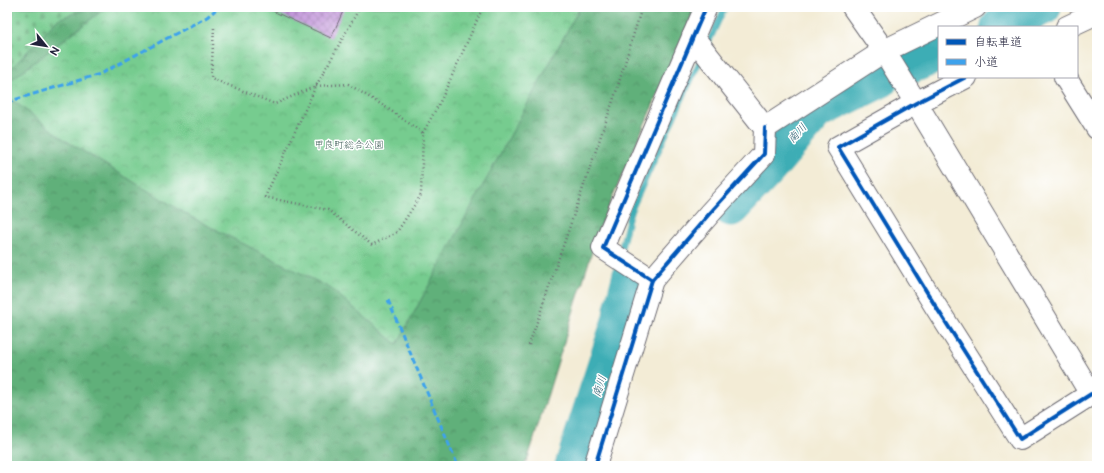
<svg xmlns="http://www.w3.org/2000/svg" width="1104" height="473" viewBox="0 0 1104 473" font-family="'Balsamiq Sans','Klee One',sans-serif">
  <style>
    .forest { fill: url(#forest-crowns); stroke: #41695a }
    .cemetery { fill: url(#cemetery-stones); stroke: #4c7765 }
    .park { fill: url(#park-crowns); stroke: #4c7765 }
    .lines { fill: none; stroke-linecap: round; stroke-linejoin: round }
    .stream { stroke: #3cadb5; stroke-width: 6 }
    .river { stroke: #3cadb5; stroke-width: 37 }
    .building { fill: url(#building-cross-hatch) }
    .minor-casing { stroke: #6b6971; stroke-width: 24 }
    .path { stroke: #6b6971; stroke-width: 2.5; stroke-dasharray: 1 3; stroke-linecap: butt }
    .minor { stroke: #fff; stroke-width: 22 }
    .quiet { stroke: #3ea2ec; stroke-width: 3; stroke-dasharray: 6 3; stroke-linecap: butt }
    .cycleway-casing { stroke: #fff; stroke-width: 6 }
    .cycleway { stroke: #0057b8; stroke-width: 4 }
    .labels { text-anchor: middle; stroke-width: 3; stroke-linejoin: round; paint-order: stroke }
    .park-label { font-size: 10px; fill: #3f5e58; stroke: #fff }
    .water-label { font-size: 11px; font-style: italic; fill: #2e6172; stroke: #fff }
  </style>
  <defs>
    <pattern id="forest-crowns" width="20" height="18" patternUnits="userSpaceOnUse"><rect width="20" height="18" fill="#60b07a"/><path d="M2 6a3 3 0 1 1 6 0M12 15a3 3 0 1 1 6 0" fill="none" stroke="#4f8f65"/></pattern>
    <pattern id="cemetery-stones" width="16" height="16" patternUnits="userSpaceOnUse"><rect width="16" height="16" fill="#76cc8f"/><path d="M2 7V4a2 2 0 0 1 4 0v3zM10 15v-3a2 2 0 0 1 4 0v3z" fill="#66af7c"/></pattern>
    <pattern id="park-crowns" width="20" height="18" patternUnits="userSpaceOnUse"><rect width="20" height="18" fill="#76cc8f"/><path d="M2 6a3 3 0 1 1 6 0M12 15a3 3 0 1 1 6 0" fill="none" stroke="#66af7c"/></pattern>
    <pattern id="building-cross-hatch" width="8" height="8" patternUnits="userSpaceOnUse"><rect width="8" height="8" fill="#c397da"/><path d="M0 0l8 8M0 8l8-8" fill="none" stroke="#9e7bb2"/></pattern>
  </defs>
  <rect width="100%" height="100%" fill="#fff"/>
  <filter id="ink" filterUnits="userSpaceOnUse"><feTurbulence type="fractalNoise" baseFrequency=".025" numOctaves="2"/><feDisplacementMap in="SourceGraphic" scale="8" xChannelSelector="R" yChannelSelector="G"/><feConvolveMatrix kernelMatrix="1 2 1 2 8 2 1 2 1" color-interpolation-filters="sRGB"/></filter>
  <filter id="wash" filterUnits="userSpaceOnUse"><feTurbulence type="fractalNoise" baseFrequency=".012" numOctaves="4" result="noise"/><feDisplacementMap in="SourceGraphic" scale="16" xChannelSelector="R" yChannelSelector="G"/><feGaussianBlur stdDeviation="0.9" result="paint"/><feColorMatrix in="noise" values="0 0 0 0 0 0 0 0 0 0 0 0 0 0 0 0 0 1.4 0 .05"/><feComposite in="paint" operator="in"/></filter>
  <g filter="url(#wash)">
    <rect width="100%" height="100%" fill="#f3ecd6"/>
    <polygon class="forest" points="7,7 696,7 600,226 529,455 524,466 7,466"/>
    <polygon class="cemetery" points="7,7 92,7 58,19 7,73"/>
    <polygon class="park" points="107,7 580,7 397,344 330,288 191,217 65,140 7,96 7,83"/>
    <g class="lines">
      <g class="stream">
        <polyline points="706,48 725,7"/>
        <polyline points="620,254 630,213 702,56"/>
        <polyline points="602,375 606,310 618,263"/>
      </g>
      <g class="river">
        <polyline points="999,27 1043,7"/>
        <polyline points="900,70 939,54"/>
        <polyline points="731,208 767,170 817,111 880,80"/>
        <polyline points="573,466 632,284"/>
      </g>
    </g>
    <g id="blocks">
      <polygon class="building" points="264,7 345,7 331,38"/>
    </g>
  </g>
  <g filter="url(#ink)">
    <use href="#blocks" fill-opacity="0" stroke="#6b6971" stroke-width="1"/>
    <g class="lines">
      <g class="minor-casing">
        <g id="minor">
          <polyline points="853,7 884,51 916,103 1091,394 1097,390"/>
          <polyline points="1067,27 1097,13"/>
          <polyline points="693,37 765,128 884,51 975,7"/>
          <polyline points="966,77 916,103 838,147 936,307 1020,439 1091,394"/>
          <polyline points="1065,77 1097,128"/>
          <polyline points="652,280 603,248 693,37 706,7"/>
          <polyline points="595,466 652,280 710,213 764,154 765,128"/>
        </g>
      </g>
      <g class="path">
        <polyline points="214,28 211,78 275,104 316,86 348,84 387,108 423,133 421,195 397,232 372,245 328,210 265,197 316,86 360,7"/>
        <polyline points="423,133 442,98 483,7"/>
        <polyline points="529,345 616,92 642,7"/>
      </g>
      <use href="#minor" class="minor"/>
      <g class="quiet">
        <polyline points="7,102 100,74 207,17 219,7"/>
        <polyline points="388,300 458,466"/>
      </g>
      <g class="cycleway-casing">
        <g id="cycleway">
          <polyline points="966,77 916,103 838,147 936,307 1020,439 1091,394"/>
          <polyline points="652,280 603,248 693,37 706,7"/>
          <polyline points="595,466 652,280 710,213 764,154 765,128"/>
        </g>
      </g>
      <use href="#cycleway" class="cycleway"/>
    </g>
  </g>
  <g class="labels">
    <g class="park-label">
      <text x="349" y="148">甲良町総合公園</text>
    </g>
    <g class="water-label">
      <text transform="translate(797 133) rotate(-48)" y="4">南川</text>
      <text transform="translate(599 386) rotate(-72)" y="4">南川</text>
    </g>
  </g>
  <rect width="1104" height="473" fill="none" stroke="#fff" stroke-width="24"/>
  <rect x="938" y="26" width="140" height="52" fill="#ffffff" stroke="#a7a7b1"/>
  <rect x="946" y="39" width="20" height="6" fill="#0057b8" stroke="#a7a7b1"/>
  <text x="974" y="46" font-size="12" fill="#22223b">自転車道</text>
  <rect x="946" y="59" width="20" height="6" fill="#3ea2ec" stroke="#a7a7b1"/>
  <text x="974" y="66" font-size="12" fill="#22223b">小道</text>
  <g transform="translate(46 46) rotate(120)" stroke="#ffffff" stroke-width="3" paint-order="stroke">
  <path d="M0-3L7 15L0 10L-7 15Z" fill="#22223b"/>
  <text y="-6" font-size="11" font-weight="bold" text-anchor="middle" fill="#22223b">N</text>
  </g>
</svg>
